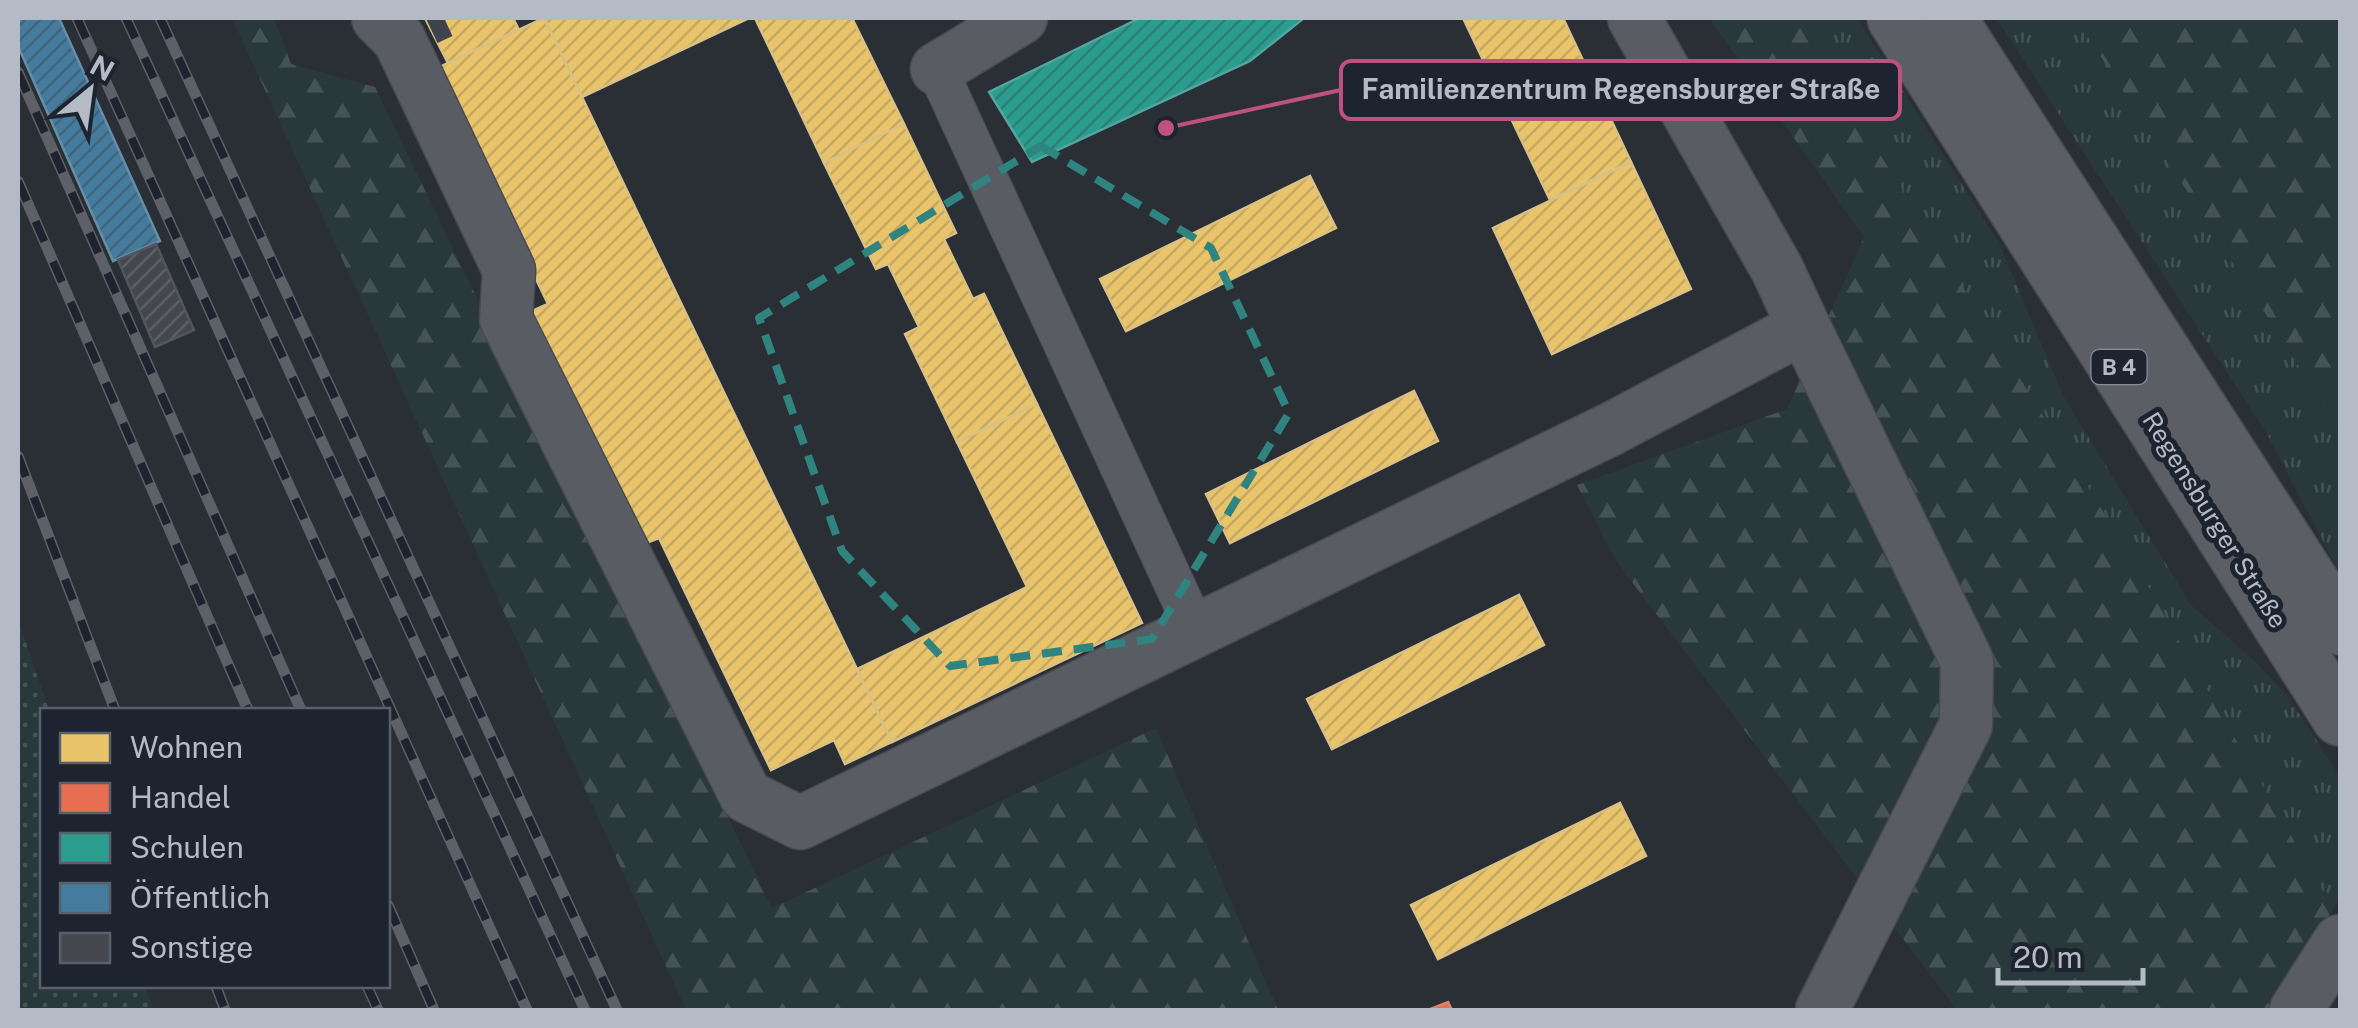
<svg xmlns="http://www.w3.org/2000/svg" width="2358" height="1028" viewBox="0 0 2358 1028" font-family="'Public Sans',sans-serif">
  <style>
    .grass { fill: url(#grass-tufts) }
    .forest { fill: url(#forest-firs) }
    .garden { fill: url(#garden-dots) }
    .homes { fill: url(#homes-hatch); stroke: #d9c186; stroke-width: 2.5 }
    .shops { fill: url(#shops-hatch); stroke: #d88674; stroke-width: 2.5 }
    .schools { fill: url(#schools-hatch); stroke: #53a6a0; stroke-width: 2.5 }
    .public { fill: url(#public-hatch); stroke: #668ea9; stroke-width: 2.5 }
    .building { fill: url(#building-hatch); stroke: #51555d; stroke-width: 2.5 }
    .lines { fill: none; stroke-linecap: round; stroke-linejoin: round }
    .pedestrian-tunnel { stroke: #3f434b; stroke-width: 40; stroke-dasharray: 40 20; stroke-linecap: butt }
    .pedestrian-casing { stroke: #484a50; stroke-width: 42 }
    .minor-casing { stroke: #484a50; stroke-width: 55 }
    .primary-casing { stroke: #474a52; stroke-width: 58 }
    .pedestrian { stroke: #595c63; stroke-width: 40 }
    .minor { stroke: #595c63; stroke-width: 52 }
    .primary { stroke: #5b5f65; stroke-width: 55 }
    .rail-casing { stroke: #5d6067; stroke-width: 11 }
    .rail { stroke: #1d242f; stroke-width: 8; stroke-dasharray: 22; stroke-linecap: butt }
    .marked { fill: none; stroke: #308480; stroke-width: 8; stroke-dasharray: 20 12; stroke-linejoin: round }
    .labels { text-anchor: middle; stroke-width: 10; stroke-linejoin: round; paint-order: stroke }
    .shield { fill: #1d242f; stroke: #878d99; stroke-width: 2.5 }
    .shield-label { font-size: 22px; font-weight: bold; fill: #b4bac6 }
    .street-label { font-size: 25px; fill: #b4bac6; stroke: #1d242f }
    .leader { fill: none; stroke: #bd5180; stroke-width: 4 }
    .callout-dot { fill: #bd5180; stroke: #1d242f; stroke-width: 4 }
    .callout { fill: #1d242f; stroke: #bd5180; stroke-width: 4 }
    .callout-label { font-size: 28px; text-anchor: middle; font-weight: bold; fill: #b4bac6 }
  </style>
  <defs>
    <pattern id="grass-tufts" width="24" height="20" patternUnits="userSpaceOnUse" patternTransform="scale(2.5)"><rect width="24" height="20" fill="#28383b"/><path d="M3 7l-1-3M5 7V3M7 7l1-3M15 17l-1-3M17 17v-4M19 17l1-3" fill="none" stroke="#455356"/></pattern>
    <pattern id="forest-firs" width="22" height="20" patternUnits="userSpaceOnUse" patternTransform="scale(2.5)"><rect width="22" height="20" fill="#28383b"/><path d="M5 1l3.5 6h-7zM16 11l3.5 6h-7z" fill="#455356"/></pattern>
    <pattern id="garden-dots" width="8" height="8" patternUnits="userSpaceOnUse" patternTransform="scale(2.5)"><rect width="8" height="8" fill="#28383b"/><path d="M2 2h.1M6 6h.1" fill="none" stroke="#455356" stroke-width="1.8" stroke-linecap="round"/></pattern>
    <pattern id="homes-hatch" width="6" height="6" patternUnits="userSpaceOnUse" patternTransform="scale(2.5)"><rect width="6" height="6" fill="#e9c46a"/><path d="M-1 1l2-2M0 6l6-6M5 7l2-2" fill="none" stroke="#c5a861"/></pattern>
    <pattern id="shops-hatch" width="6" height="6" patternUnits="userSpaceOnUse" patternTransform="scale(2.5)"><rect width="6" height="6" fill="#e76f51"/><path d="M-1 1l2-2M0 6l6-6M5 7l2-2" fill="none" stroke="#bb614c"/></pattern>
    <pattern id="schools-hatch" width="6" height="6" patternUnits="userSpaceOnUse" patternTransform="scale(2.5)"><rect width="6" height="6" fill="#2a9d8f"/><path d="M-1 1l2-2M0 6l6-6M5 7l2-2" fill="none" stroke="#2e7f76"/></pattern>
    <pattern id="public-hatch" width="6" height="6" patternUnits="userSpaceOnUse" patternTransform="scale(2.5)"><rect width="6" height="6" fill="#457b9d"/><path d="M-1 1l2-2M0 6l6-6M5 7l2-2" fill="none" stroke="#40647b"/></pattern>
    <pattern id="building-hatch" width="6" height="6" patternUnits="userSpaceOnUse" patternTransform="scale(2.5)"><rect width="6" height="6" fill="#44474d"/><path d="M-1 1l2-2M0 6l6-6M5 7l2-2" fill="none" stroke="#5d5f65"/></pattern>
  </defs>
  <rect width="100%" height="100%" fill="#2a2e35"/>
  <g class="grass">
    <polygon points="1795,18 1857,18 1999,243 2064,397 2191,605 2255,661 2290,699 2340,777 2340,897 2333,909 2127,550"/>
    <polygon points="1996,18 2076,18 2340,430 2340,574 2267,434"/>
  </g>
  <g class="forest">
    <polygon points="232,18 274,18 291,64 375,87 772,908 1156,728 1278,1010 686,1010"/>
    <polygon points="1709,18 1795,18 2127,550 2333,909 2276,1010 1957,1010 1616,561 1577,485 1787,409 1864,237"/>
    <polygon points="2076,18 2340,18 2340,430"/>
  </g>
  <polygon class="garden" points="18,619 49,710 42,710 42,986 145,986 154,1010 18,1010"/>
  <g class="homes">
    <polygon points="425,18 513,18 519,30 448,63"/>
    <polygon points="544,18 749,18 582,97"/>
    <polygon points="544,18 892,742 845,764 834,740 771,770 659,538 644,544 532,311 548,304 435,69"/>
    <polygon points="755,18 852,18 904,124 824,163"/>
    <polygon points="1463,18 1563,18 1631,162 1550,200"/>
    <polygon points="904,124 956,233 944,239 973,299 984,294 1037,404 957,442 905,334 919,327 888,264 876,269 824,163"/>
    <polygon points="1631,162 1691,289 1552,354 1493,228"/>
    <polygon points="1310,176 1336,228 1126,331 1100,279"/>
    <polygon points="1414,391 1438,441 1230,543 1206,494"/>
    <polygon points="1037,404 1142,623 892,742 857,669 1027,587 957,442"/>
    <polygon points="1519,595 1544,645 1332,749 1307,699"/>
    <polygon points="1620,803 1646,856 1438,959 1411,905"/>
  </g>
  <polygon class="shops" points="1448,1002 1452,1010 1428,1010"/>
  <polygon class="schools" points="1140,18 1304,18 1250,61 1032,162 989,92"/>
  <polygon class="public" points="18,18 59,18 160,241 113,261 18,46"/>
  <polygon class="building" points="156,244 194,330 155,347 118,260"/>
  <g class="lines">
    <polyline class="pedestrian-tunnel" points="429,25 444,18"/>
    <g class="pedestrian-casing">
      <polyline id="pedestrian" points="937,69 1196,631"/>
    </g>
    <g class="minor-casing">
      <g id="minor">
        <polyline points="378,18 399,39 509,270 506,319 746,796 800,823 1611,429 1804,327 1967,661 1966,725 1822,1010"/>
        <polyline points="1634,18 1777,269 1804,327"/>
        <polyline points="937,69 1021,18"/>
        <polyline points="2296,1010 2340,941"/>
      </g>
    </g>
    <g class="primary-casing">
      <g id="primary">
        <polyline points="1895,18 2340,718"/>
        <polyline points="1948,18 2340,627"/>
      </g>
    </g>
    <use href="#pedestrian" class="pedestrian"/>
    <use href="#minor" class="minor"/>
    <use href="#primary" class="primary"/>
    <g class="rail-casing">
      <g id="rail">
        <polyline points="77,18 527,1010"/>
        <polyline points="126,18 585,1010"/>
        <polyline points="160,18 617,1010"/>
        <polyline points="18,72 301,710"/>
        <polyline points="18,181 248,710"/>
        <polyline points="18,456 115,710"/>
        <polyline points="388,905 434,1010"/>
        <polyline points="216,986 225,1010"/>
        <polyline points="367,986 378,1010"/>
      </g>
    </g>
    <use href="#rail" class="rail"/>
  </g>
  <path class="marked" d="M1041,146l170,102 78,165 -137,226 -202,27 -108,-115 -83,-233z"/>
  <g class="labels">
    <rect class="shield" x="2091.5" y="350" width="55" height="34" rx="8"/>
    <g class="shield-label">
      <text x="2119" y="375">B 4</text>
    </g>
    <g class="street-label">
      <text transform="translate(2215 520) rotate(58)" y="9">Regensburger Straße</text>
    </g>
  </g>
  <path class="leader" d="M1166 128L1341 90"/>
  <circle class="callout-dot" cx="1166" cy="128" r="10"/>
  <rect class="callout" x="1341" y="61" width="559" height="58" rx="10"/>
  <g class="callout-label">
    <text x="1621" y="99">Familienzentrum Regensburger Straße</text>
  </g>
  <rect width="2358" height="1028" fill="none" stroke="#b4bac6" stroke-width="40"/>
  <rect x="40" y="708" width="350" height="280" fill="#1d242f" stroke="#59606b" stroke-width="2.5"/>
  <rect x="60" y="733" width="50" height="30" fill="#e9c46a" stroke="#59606b" stroke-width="2.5"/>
  <text x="130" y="758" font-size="30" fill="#b4bac6">Wohnen</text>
  <rect x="60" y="783" width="50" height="30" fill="#e76f51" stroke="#59606b" stroke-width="2.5"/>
  <text x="130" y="808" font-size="30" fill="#b4bac6">Handel</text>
  <rect x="60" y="833" width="50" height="30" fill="#2a9d8f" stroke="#59606b" stroke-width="2.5"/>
  <text x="130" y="858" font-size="30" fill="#b4bac6">Schulen</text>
  <rect x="60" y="883" width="50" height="30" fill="#457b9d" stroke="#59606b" stroke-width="2.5"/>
  <text x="130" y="908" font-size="30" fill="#b4bac6">Öffentlich</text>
  <rect x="60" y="933" width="50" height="30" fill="#44474d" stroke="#59606b" stroke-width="2.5"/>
  <text x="130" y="958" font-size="30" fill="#b4bac6">Sonstige</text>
  <g transform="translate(90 90) rotate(29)" stroke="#1d242f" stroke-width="8" paint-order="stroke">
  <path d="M0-8L18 38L0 25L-18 38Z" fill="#b4bac6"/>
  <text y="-15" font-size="28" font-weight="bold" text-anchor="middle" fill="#b4bac6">N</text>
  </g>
  <path d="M1998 968v15h145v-15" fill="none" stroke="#b4bac6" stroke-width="5"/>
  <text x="2013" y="968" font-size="30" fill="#b4bac6" stroke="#1d242f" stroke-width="8" paint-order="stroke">20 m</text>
</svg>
